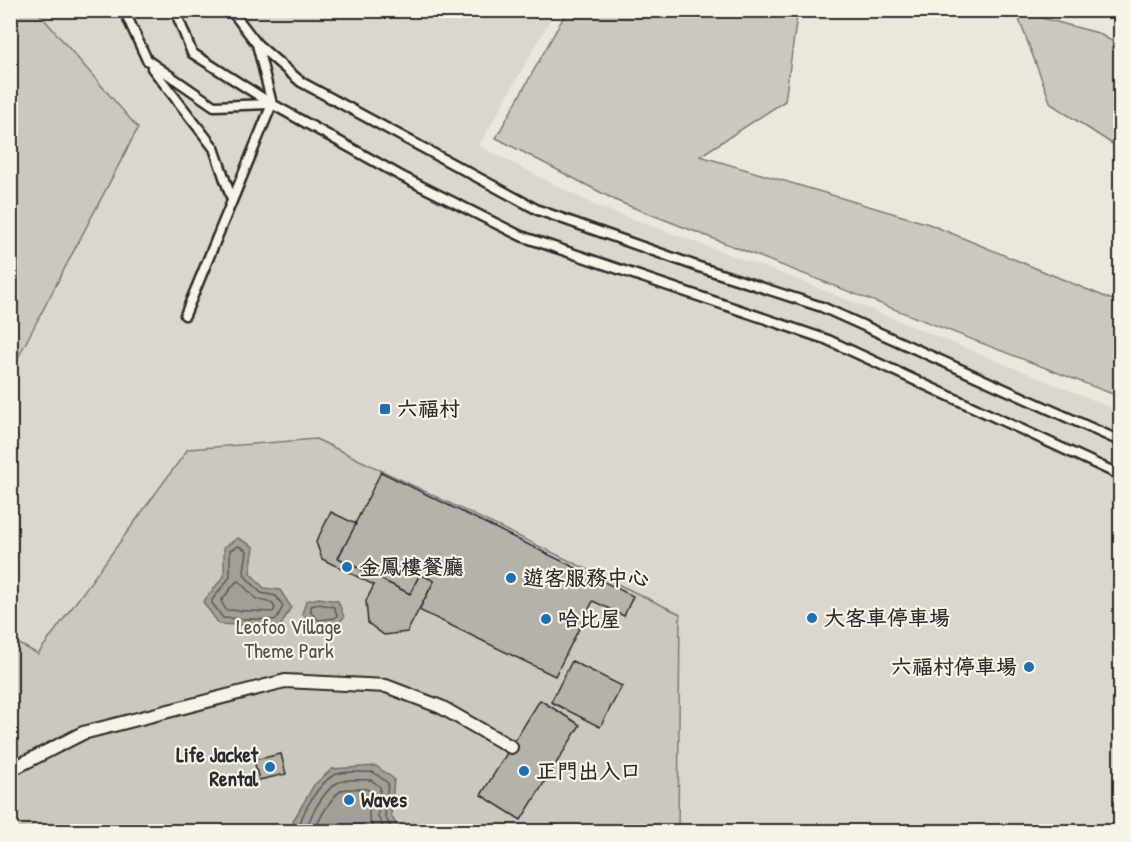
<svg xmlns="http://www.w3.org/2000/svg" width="1131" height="842" viewBox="0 0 1131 842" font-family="'Patrick Hand','LXGW WenKai TC',sans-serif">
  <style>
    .built { fill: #dbd7ce }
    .green { fill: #cbc8bf; stroke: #7b7a75; stroke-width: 1.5 }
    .water { fill: #a29f98; stroke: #72716c; stroke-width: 1.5 }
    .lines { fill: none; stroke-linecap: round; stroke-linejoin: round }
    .shore { stroke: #5b5957; stroke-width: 1.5 }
    .building { fill: #b5b2ab; stroke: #2b2b2b; stroke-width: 1.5 }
    .service-casing { stroke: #2b2b2b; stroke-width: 13 }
    .pedestrian-casing { stroke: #2b2b2b; stroke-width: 16 }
    .service { stroke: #f7f3e8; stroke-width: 8 }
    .pedestrian { stroke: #f7f3e8; stroke-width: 12 }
    .poi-dot { fill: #1f6fb2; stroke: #f7f3e8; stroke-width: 2 }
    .labels { text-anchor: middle; stroke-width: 4.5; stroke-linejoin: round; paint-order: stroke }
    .poi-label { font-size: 21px; font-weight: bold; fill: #2b2b2b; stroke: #f7f3e8; text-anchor: start }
    .park-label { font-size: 21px; fill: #535250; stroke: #f7f3e8 }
  </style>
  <rect width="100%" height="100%" fill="#ebe7dd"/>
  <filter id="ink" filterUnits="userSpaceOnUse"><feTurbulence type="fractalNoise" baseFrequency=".0167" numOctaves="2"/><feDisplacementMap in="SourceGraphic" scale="12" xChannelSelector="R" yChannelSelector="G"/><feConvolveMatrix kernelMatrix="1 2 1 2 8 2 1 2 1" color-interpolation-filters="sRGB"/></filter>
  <g filter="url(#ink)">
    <polygon class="built" points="10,11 555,11 479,146 597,206 791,277 1120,411 1120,831 11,831"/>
    <g class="green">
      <polygon points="11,10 37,11 138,128 11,371"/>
      <polygon points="567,11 795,11 797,16 785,101 700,156 929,224 1120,303 1120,397 619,202 496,138"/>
      <polygon points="1016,11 1098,33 1120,46 1120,149 1051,104"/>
      <polygon points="316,439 680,614 678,831 11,831 10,639 38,654 188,449"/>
    </g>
    <g class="water">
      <polygon points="238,538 254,547 250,573 264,588 280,590 291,607 280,627 219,624 203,602 224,576 224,547"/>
      <polygon points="319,598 338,601 344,617 337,625 317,626 302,614 306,601"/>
      <polygon points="376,766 394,779 391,815 400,831 294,831 293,821 314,785 332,769"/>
    </g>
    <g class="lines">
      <g class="shore">
        <polygon points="239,546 247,551 244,571 245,576 261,593 276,596 283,606 276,620 223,618 212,603 212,600 230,577 230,550"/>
        <polygon points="239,581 256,599 272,603 275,608 273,612 226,610 221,601 236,582"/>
        <polygon points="319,604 334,607 337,615 335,618 319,620 311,613 311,606"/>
        <path d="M299,832c0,-17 20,-49 35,-57 10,-5 28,-2 39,-3l15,11 -3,33 8,16"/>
        <path d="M307,832c0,-14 18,-42 30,-49 9,-5 24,-3 34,-3l9,7 -2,29 7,16"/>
        <path d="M316,832c0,-11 17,-37 26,-42 7,-2 18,-1 25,-1l3,3 -1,25 5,15"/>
      </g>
    </g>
    <g class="building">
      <polygon points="381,472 633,596 624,616 593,601 555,676 419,610 434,581 420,574 410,594 338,558"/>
      <polygon points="331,512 356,524 338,558 410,594 420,574 434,581 407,632 384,635 368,623 366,601 374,585 322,559 316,542"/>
      <polygon points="572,661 622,686 600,727 551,702"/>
      <polygon points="540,700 580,725 521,820 481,795"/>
      <polygon points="281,754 286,774 259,780 254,760"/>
    </g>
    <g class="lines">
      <g class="service-casing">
        <g id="service">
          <polyline points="124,10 147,60 214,106 271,104"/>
          <polyline points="175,10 192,53 272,104 401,176 521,236 828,340 1120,475"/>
          <polyline points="231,10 257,44 301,82 538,210 699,267 822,307 1120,441"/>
          <polyline points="152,68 214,148 232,200"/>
          <polyline points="185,315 272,104 257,44"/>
        </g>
      </g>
      <g class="pedestrian-casing">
        <polyline id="pedestrian" points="10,770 83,733 285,681 386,686 441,707 511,747"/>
      </g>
      <use href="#service" class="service"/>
      <use href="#pedestrian" class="pedestrian"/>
    </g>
  </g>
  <g class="poi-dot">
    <rect x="379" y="403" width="12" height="12" rx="3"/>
    <circle cx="347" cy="567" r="6"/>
    <circle cx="511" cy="578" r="6"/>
    <circle cx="812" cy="618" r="6"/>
    <circle cx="546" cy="619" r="6"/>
    <circle cx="1029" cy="667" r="6"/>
    <circle cx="270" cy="767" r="6"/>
    <circle cx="524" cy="771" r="6"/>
    <circle cx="349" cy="800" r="6"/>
  </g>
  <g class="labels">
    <g class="poi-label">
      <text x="397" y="416">六福村</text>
      <text x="359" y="574">金鳳樓餐廳</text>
      <text x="523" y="585">遊客服務中心</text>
      <text x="824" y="625">大客車停車場</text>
      <text x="558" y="626">哈比屋</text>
      <text x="1017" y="674" text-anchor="end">六福村停車場</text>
      <text x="258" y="762" text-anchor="end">Life Jacket<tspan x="258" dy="24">Rental</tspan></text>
      <text x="536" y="778">正門出入口</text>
      <text x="361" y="807">Waves</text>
    </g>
    <g class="park-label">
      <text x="289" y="634">Leofoo Village<tspan x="289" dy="24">Theme Park</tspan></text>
    </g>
  </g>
  <rect width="1131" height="842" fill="none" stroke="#f7f3e8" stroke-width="36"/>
  <rect x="18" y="18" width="1095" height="806" fill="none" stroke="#2b2b2b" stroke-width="2" filter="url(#ink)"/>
</svg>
